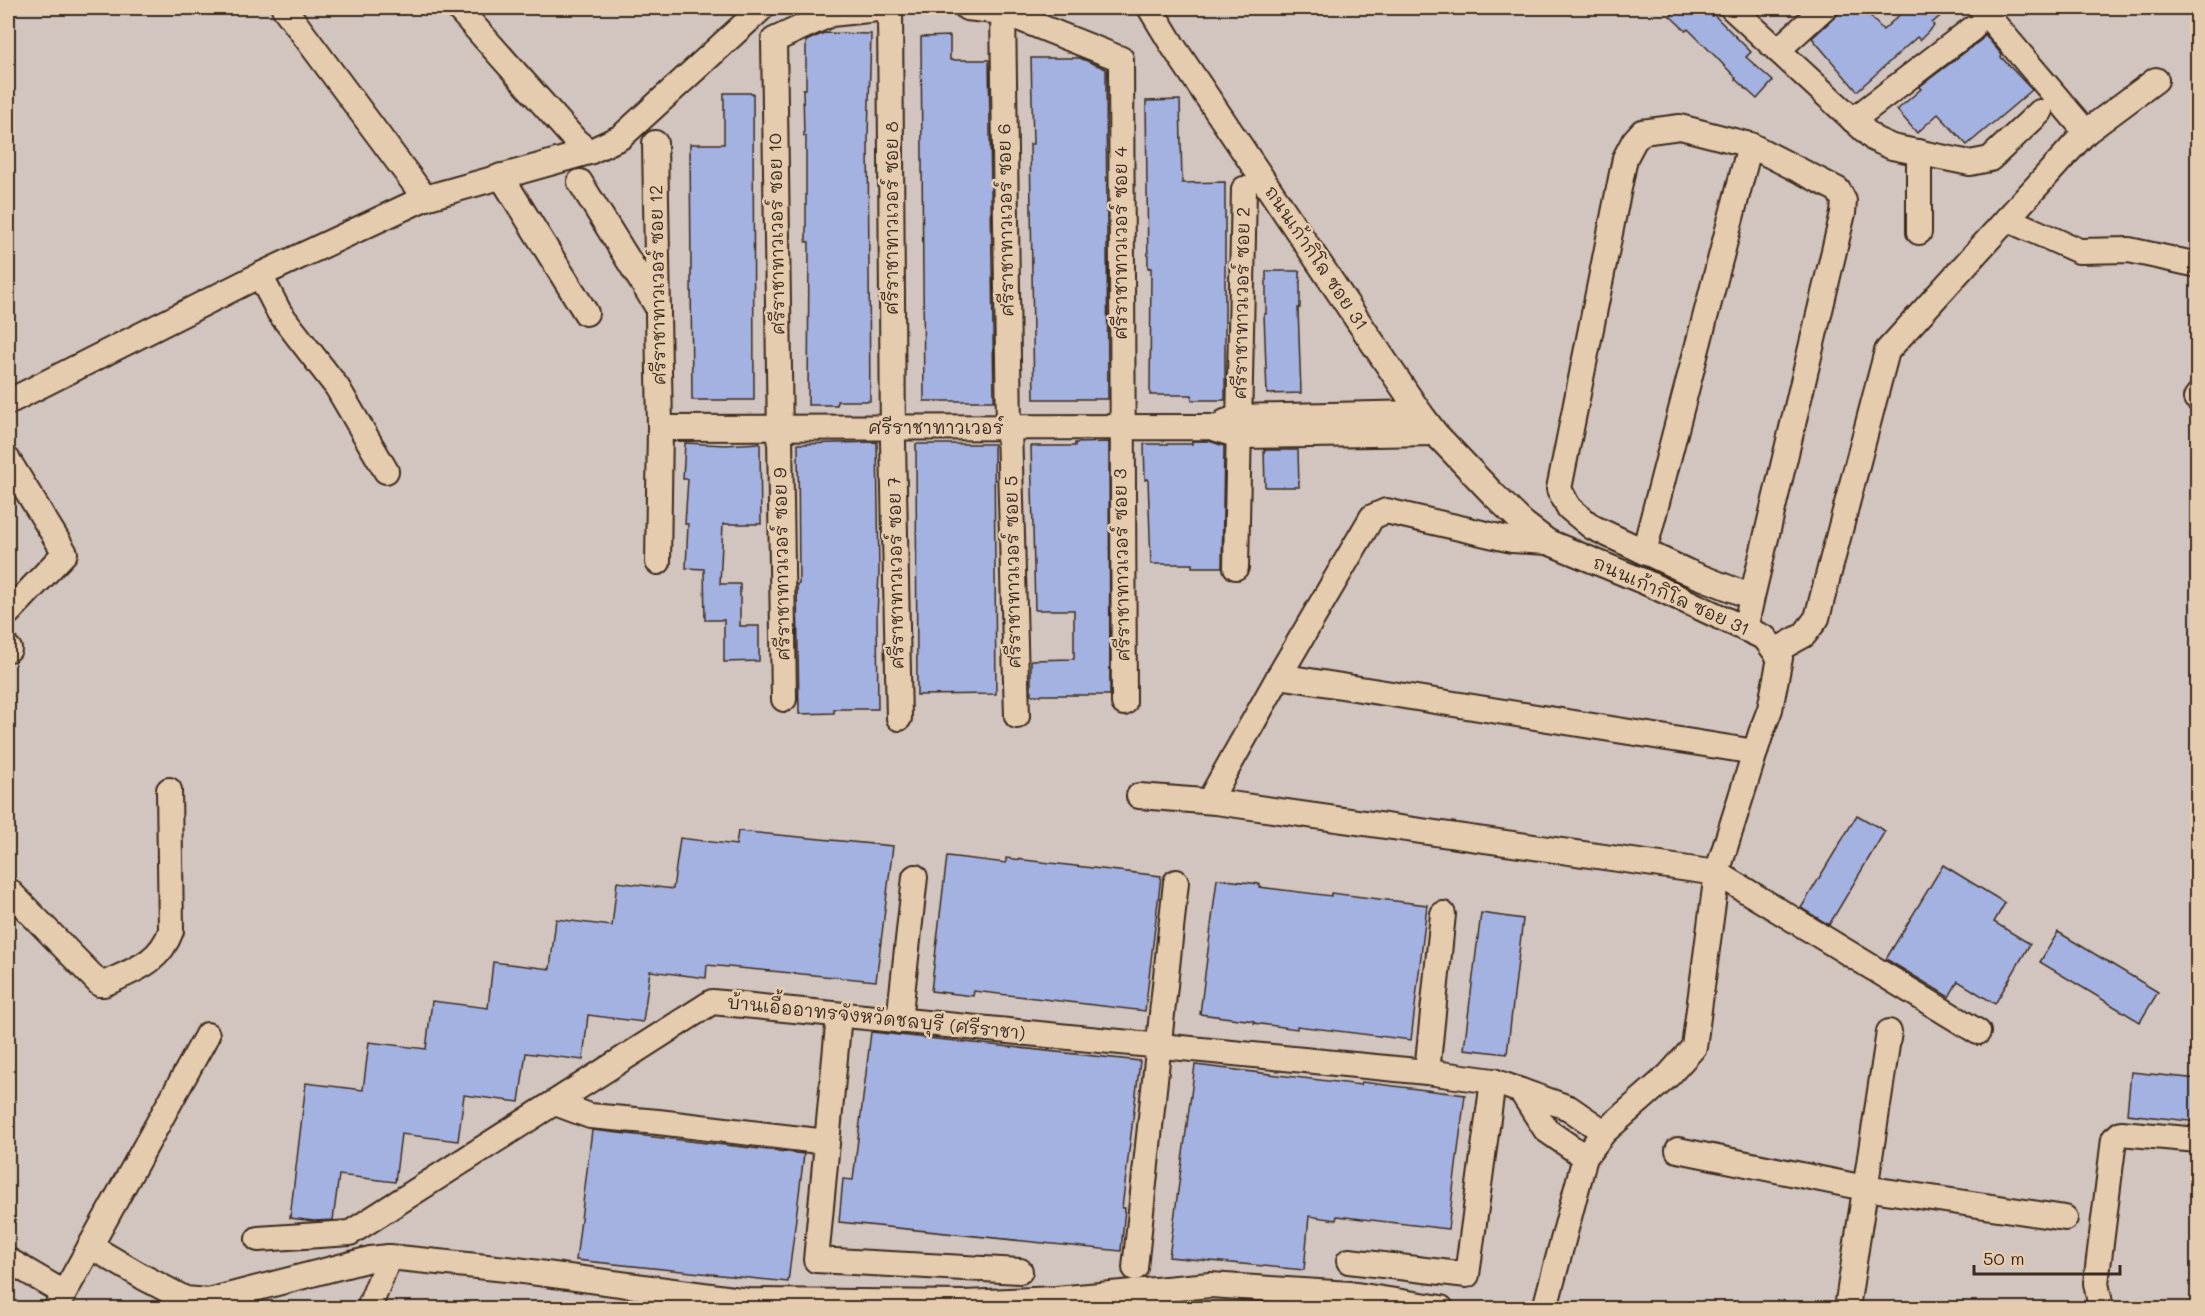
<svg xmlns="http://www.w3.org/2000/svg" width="2205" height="1316" viewBox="0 0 2205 1316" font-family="Mali,'Playpen Sans Thai',sans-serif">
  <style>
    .building { fill: #a4b2e2; stroke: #3b2a1e; stroke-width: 1.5 }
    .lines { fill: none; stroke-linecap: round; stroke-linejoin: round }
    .minor-casing { stroke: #3b2a1e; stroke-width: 28 }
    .minor { stroke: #e6ccae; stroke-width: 24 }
    .labels { text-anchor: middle; stroke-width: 5; stroke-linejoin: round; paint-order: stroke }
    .street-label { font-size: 18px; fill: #3b2a1e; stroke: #e6ccae }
  </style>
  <rect width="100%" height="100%" fill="#d2c4be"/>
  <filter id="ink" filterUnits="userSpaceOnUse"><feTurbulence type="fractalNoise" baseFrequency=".0167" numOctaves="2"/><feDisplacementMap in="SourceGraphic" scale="12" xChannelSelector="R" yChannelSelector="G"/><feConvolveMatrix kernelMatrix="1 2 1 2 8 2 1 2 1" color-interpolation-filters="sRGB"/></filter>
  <g filter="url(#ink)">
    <g class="building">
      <polygon points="1678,8 1702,8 1712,16 1713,14 1751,52 1746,57 1773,81 1757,99 1735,79 1736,78 1716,57 1688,29 1686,31 1670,16"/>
      <polygon points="1845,8 1863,8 1883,30 1907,8 1950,8 1932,23 1934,26 1920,40 1917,37 1857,91 1812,38"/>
      <polygon points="824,33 871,34 868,136 870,401 837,401 837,405 808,405 809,242 806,242 806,136 804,136 803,89 806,89 806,41"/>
      <polygon points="1985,35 2002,55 2001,57 2032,90 1967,145 1938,114 1917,133 1897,110 1921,89 1919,87 1981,40"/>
      <polygon points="950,36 950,60 989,60 994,401 924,401 921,37"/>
      <polygon points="1031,58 1080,58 1106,69 1108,399 1034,399 1030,144 1033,144"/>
      <polygon points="724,93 753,93 754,400 692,400 690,144 724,144"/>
      <polygon points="1180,100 1182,183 1225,182 1225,400 1192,400 1192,395 1150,395 1151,268 1148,268 1146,101"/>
      <polygon points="1266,271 1300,271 1300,308 1298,308 1301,393 1267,394 1264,314 1266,314"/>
      <polygon points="1192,441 1209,441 1224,446 1222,567 1192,567 1192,564 1151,564 1148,479 1145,480 1144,444 1192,444"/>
      <polygon points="877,442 879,572 877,617 878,709 834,709 834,713 799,714 797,584 799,584 798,444"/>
      <polygon points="1109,442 1110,695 1031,695 1031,660 1074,659 1074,610 1035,610 1031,446 1075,446 1075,443"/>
      <polygon points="685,443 725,445 760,443 761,524 723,524 720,584 740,584 740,626 759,626 759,661 724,662 724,620 705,620 704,569 686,568 688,524 685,524 688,479 683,479"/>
      <polygon points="916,444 994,444 996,694 917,695"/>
      <polygon points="1264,450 1298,450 1299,487 1265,487"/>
      <polygon points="1857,815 1885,831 1829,925 1801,908"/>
      <polygon points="738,831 893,846 876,981 707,965 706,978 650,971 643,1022 588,1015 583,1060 526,1053 519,1102 464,1095 458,1141 401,1134 395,1182 339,1175 333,1220 314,1221 290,1218 306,1083 363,1090 369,1042 426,1049 432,1001 488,1008 493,962 550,969 556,919 612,926 617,882 673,889 680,838 736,845"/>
      <polygon points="947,856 1006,863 1006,858 1161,876 1145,1011 974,991 973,996 931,991"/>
      <polygon points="1943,865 2005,903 1994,922 2030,944 1995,1004 1958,981 1949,997 1886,959"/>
      <polygon points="1217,879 1259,884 1259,887 1331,896 1331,893 1427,905 1411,1040 1297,1026 1297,1029 1254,1023 1254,1021 1200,1014"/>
      <polygon points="1481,913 1523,919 1507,1054 1464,1049"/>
      <polygon points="2058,932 2158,992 2140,1022 2040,962"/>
      <polygon points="871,1032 1140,1061 1122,1208 1125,1208 1121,1251 839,1222 843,1179 853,1180"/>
      <polygon points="1195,1065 1361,1085 1362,1082 1465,1095 1448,1229 1337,1216 1336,1220 1309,1216 1304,1270 1169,1257"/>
      <polygon points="2131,1072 2198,1079 2198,1122 2127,1114"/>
      <polygon points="592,1130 804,1154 788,1282 576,1260"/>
    </g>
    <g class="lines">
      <g class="minor-casing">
        <g id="minor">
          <polyline points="284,8 425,198"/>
          <polyline points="458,8 576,141 589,152"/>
          <polyline points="890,8 893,443 899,718"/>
          <polyline points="967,8 1003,12 1121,59 1124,703"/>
          <polyline points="1150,8 1173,46 1420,413 1435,433 1493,494 1523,523 1548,542 1645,582 1765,638 1780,658 1770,709 1761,733 1717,873 1694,1047 1669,1075 1604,1132 1585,1157 1545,1308"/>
          <polyline points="1732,8 1874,139 1892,147 1970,163 1990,159 2040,112"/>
          <polyline points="1981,8 2086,132"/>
          <polyline points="1003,12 1009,428 1017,716"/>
          <polyline points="1778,50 1824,8"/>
          <polyline points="1853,120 1972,29"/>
          <polyline points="655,143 660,428 658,562"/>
          <polyline points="1919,152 1919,232"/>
          <polyline points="501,176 586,313"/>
          <polyline points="580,182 658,308"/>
          <polyline points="2007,219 2079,251 2129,250 2198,265"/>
          <polyline points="260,275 279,312 337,387 386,471"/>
          <polyline points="2196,398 2198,395"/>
          <polyline points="8,402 260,275 425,198 589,152 621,137 762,8"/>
          <polyline points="1225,422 1239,417 1420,413"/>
          <polyline points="660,428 1211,427 1239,436 1435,433"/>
          <polyline points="8,460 65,553 8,613"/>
          <polyline points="1644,552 1750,145"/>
          <polyline points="1236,567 1244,189"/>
          <polyline points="1745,629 1752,597 1843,213 1844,201 1838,190 1750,145 1680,127 1642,132 1634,141 1625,158 1559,489 1569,508 1592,527 1688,572 1752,597"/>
          <polyline points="8,648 9,649"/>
          <polyline points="1775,651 1804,635 1817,618 1887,351 2086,132 2156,80"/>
          <polyline points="1279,676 1755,752"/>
          <polyline points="784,699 774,40 831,14 887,8"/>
          <polyline points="1139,796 1216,802 1717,873 1978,1032"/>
          <polyline points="1216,802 1213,797 1214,792 1279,676 1372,517 1386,511 1512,540 1548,542"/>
          <path d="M8,890l92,94h4c29,-14 55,-20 67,-53l-2,-141"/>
          <polyline points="839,1015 816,1260 1020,1271"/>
          <polyline points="899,1021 915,877"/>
          <polyline points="1427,1072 1443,914"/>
          <polyline points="1521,1091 1546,1130 1585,1157"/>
          <polyline points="555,1103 590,1116 658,1122 827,1142"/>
          <polyline points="1678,1150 1865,1188 2065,1218"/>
          <polyline points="258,1239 350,1233 712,1002 1427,1072 1493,1081 1569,1108 1604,1132"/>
          <polyline points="90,1246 143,1277 185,1299 208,1301 370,1259 389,1257 516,1270 748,1301 965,1303 1056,1299 1210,1285 1350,1294 1441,1308"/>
          <polyline points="8,1260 64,1293"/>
          <polyline points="1349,1261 1467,1275 1493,1081"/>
          <polyline points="1135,1268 1176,882"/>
          <polyline points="56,1308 207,1035"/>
          <polyline points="369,1308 389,1257"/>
          <polyline points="1847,1308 1889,1032"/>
          <polyline points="2101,1308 2096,1283 2114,1139 2121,1133 2198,1140"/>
        </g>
      </g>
      <use href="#minor" class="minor"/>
    </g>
  </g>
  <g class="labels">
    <g class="street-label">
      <text transform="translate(892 218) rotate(-90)" y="6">ศรีราชาทาวเวอร์ ซอย 8</text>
      <text transform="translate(1006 220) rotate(-91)" y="6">ศรีราชาทาวเวอร์ ซอย 6</text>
      <text transform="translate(777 234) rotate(-91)" y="6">ศรีราชาทาวเวอร์ ซอย 10</text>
      <text transform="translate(1121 243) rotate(-90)" y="6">ศรีราชาทาวเวอร์ ซอย 4</text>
      <text transform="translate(1316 258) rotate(56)" y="6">ถนนเก้ากิโล ซอย 31</text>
      <text transform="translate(658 285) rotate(-91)" y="6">ศรีราชาทาวเวอร์ ซอย 12</text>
      <text transform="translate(1242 303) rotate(-89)" y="6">ศรีราชาทาวเวอร์ ซอย 2</text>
      <text x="936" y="434">ศรีราชาทาวเวอร์</text>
      <text transform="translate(782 564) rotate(-91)" y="6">ศรีราชาทาวเวอร์ ซอย 9</text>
      <text transform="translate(1122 565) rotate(-91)" y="6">ศรีราชาทาวเวอร์ ซอย 3</text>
      <text transform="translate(1013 572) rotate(-91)" y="6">ศรีราชาทาวเวอร์ ซอย 5</text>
      <text transform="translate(896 573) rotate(-91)" y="6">ศรีราชาทาวเวอร์ ซอย 7</text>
      <text transform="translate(1671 596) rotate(24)" y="6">ถนนเก้ากิโล ซอย 31</text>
      <text transform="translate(876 1018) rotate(6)" y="6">บ้านเอื้ออาทรจังหวัดชลบุรี (ศรีราชา)</text>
    </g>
  </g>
  <rect width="2205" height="1316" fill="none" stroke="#e6ccae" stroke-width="30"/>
  <rect x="15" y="15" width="2175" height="1286" fill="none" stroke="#3b2a1e" stroke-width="2" filter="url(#ink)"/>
  <path d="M1974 1265v9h146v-9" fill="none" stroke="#3b2a1e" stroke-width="3"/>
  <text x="1983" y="1265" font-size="18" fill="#3b2a1e" stroke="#e6ccae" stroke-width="4.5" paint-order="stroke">50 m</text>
</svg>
